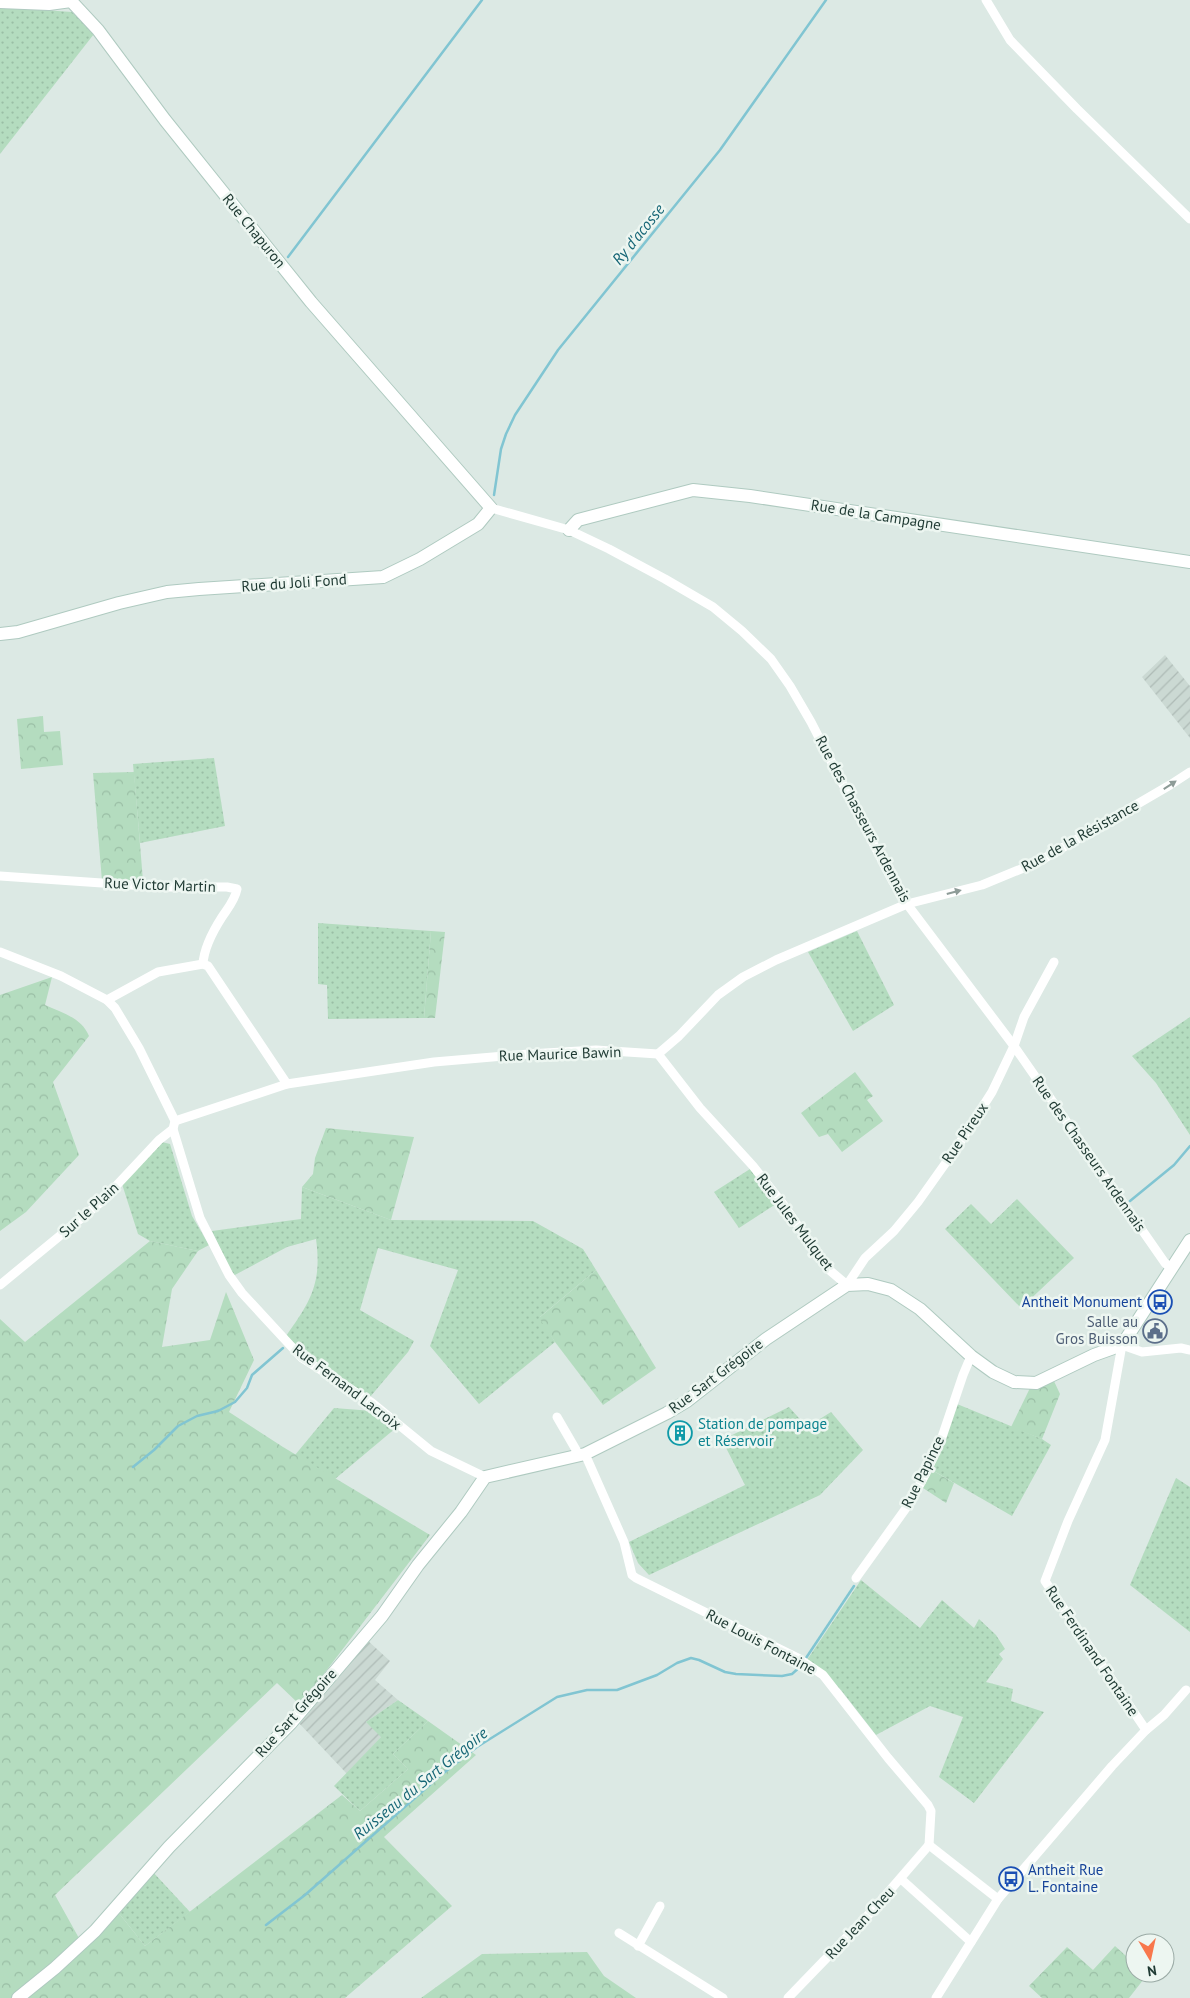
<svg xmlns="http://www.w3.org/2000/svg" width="1190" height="1998" viewBox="0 0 1190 1998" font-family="'PT Sans',sans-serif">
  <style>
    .industrial { fill: url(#industrial-furrows) }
    .grass { fill: url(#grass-dots) }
    .forest { fill: url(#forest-crowns) }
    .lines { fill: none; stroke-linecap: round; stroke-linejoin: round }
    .stream { stroke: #81c5d2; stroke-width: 2.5 }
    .secondary-casing { stroke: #afcac0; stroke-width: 14 }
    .street { stroke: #fff; stroke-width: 9 }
    .secondary { stroke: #fff; stroke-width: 12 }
    .oneway { fill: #8e9c98 }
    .labels { text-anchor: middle; stroke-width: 5; stroke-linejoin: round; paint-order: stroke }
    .street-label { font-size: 15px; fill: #1e3932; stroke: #edf6f1 }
    .transit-label { font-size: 15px; fill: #164399; stroke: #edf6f1; text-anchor: end }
    .service-label { font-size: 15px; fill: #4e5e75; stroke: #edf6f1; text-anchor: end }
    .culture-label { font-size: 15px; fill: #0d838f; stroke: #edf6f1; text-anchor: start }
    .water-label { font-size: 16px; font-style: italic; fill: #166676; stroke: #edf6f1 }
  </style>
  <defs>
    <pattern id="industrial-furrows" width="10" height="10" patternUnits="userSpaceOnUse" patternTransform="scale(1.25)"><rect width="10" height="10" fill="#cbd9d3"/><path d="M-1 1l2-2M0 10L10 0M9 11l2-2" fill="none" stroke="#aebbb6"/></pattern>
    <pattern id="grass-dots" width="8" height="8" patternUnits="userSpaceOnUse" patternTransform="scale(1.25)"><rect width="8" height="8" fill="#b4dcbf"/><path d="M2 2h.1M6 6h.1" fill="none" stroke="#9abea5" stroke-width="1.8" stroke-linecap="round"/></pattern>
    <pattern id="forest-crowns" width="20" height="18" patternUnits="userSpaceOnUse" patternTransform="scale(1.25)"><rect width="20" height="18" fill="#b4dcbf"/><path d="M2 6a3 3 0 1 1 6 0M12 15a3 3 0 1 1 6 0" fill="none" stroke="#9abea5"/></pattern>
  </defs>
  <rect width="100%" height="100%" fill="#dce9e4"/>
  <g class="industrial">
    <polygon points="1165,655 1190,686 1190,738 1142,677"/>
    <polygon points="366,1639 390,1661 375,1680 398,1700 366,1722 382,1736 347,1774 297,1721"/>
  </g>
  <g class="grass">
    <polygon points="0,7 72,12 94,34 0,154"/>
    <polygon points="214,758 225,826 140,843 133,764"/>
    <polygon points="318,923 431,931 424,1018 328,1019 327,985 318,984"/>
    <polygon points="857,931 894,1005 853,1031 808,952"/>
    <polygon points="1190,1017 1190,1135 1156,1083 1132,1056"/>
    <polygon points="162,1142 170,1144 192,1216 209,1245 198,1251 150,1241 138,1234 122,1184"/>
    <polygon points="750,1169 776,1204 739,1228 714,1192"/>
    <path d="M302,1187l89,33 142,1 50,28 13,21 -56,47 15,25 -76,62 -49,-58 28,-76 -80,-22 -18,62 54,31 -6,11 -38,45 -52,-33 -32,-28c25,-35 36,-53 30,-97l-29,8 -54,29 -21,-45 89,-12z"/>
    <polygon points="1017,1199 1074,1258 1021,1308 945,1229 971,1204 991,1224"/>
    <polygon points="957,1404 1042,1439 1051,1445 1012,1516 932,1470"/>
    <polygon points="789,1407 807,1427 831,1412 863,1450 820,1495 649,1575 638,1563 629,1542 745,1485 722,1440"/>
    <polygon points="334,1408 373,1411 397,1427 335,1479 295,1455"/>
    <polygon points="1176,1478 1190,1487 1190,1632 1130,1585"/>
    <polygon points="861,1580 920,1628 942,1600 974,1628 979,1619 996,1635 1005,1649 999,1654 1003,1659 986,1682 1013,1689 1011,1701 1044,1712 974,1803 939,1777 963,1717 930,1706 876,1735 841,1690 807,1660"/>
    <polygon points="398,1700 428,1721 393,1754 408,1769 360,1811 334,1786 381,1737 366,1722"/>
    <polygon points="152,1871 190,1912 145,1946 118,1912"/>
  </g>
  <g class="forest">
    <polygon points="43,716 44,732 60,731 63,765 21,769 17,719"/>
    <polygon points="134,772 143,881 102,881 93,773"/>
    <polygon points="431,931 445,932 435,1018 424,1018"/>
    <path d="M52,977l-7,28c16,7 37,13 44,31l-36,46 26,73 -53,57 -26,19v-236z"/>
    <polygon points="855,1072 873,1096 867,1100 883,1121 842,1152 828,1134 819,1137 801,1113"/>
    <polygon points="326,1128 414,1137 391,1220 302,1187 313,1174 315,1158"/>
    <polygon points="150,1241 198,1251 172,1289 162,1347 210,1340 226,1292 254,1360 229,1412 283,1447 430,1535 300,1705 277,1683 55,1895 80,1940 118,1912 145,1946 342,1795 360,1811 408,1769 393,1754 428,1721 476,1755 384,1837 452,1906 345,1998 0,1998 0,1319 25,1342"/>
    <polygon points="596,1270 656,1368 603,1405 555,1342 539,1318"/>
    <polygon points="1053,1379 1060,1394 1042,1439 1011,1427 1030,1388"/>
    <polygon points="932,1470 954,1483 946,1503 923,1488"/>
    <polygon points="1115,1946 1135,1964 1135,1973 1145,1973 1147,1975 1129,1998 1042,1998 1029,1986 1067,1947 1093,1970"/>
    <polygon points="587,1952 604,1976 636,1998 421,1998 482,1954"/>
  </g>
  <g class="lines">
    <g class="stream">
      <polyline points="288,257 482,0"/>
      <polyline points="494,495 501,449 506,434 515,415 558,350 720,150 826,0"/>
      <polyline points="1130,1201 1174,1165 1190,1146"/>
      <polyline points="133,1467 154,1450 178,1426 197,1416 218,1411 235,1402 247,1388 252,1375 283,1348"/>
      <polyline points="806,1658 854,1586"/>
      <polyline points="266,1925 305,1895 441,1775 477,1747 557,1697 587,1690 617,1690 657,1675 677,1663 691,1658 699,1660 725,1672 736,1674 782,1676 792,1674 801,1666"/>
    </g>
    <g class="secondary-casing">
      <g id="secondary">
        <polyline points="0,2 49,4 71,1 98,30 165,120 311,302 491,508 478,524 420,559 383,577 199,589 167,592 119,603 18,632 0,634"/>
        <polyline points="569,530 578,520 693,490 750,496 1190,562"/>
        <polyline points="18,1998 55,1968 95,1931 169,1847 291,1723 382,1616 418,1565 461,1512 485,1477 585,1454 667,1413 687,1401 766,1339 847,1285 868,1284 891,1290 920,1309 971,1356 993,1372 1014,1382 1036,1383 1094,1355 1122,1345 1190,1240"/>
      </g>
    </g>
    <g class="street">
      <polyline points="986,0 1010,40 1077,109 1190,219"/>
      <polyline points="491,508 569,530 609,549 665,579 713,607 742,631 771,659 790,686 811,722 892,880 907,904 1014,1046 1165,1263 1172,1269"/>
      <path d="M0,876l160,11h67l10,2c-2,11 -9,19 -15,28 -9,14 -18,30 -19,47"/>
      <polyline points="0,952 61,976 107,1000 115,1008 139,1048 175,1121 173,1129 200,1218 229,1275 242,1293 302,1358 371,1402 431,1451 485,1477"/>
      <polyline points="107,1000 158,972 203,964 208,966 287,1084"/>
      <polyline points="658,1054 700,1108 753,1166 783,1204 827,1268 847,1285 865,1258 894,1231 918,1202 957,1147 992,1092 1014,1046 1024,1017 1054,962"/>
      <polyline points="175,1121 287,1084 434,1062 529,1054 596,1050 658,1054 679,1036 718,995 743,977 776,960 907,904 982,885 1038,862 1170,785 1190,772"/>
      <polyline points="0,1285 101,1202 159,1140 173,1129"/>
      <polyline points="557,1417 579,1455"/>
      <polyline points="585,1454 624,1542 632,1575 636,1578 798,1658 823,1675 888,1758 928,1805 931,1811 929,1845"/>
      <polyline points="856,1578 909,1504 926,1473 941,1440 963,1375 971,1356"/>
      <polyline points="1146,1730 1045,1581 1068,1521 1105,1440 1122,1345 1142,1352 1181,1348 1190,1350"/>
      <polyline points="929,1845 998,1899"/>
      <polyline points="901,1879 971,1942"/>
      <polyline points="619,1933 723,1998"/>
      <polyline points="638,1946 660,1906"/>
      <polyline points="788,1998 872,1911 929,1845"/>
      <polyline points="936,1998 998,1899 1112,1766 1146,1730 1164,1715 1186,1690"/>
    </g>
    <use href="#secondary" class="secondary"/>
  </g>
  <defs><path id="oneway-solid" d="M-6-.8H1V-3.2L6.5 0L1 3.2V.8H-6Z" transform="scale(1.25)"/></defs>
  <g class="oneway">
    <use href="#oneway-solid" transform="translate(1170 785) rotate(-33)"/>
    <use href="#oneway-solid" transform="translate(954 892) rotate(-15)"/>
  </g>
  <defs>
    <g id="bus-ring" transform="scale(1.25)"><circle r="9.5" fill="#edf6f1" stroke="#1a4fb4" stroke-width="1.5"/><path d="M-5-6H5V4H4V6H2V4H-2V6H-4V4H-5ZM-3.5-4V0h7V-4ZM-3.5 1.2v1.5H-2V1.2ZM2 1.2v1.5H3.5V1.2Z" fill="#1a4fb4"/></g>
    <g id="civic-ring" transform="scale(1.25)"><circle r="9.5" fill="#edf6f1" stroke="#5c6f8a" stroke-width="1.5"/><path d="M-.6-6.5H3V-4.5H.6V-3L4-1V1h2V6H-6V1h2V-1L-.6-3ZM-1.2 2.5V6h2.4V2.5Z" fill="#5c6f8a"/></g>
    <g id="building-ring" transform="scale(1.25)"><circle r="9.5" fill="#edf6f1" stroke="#0f9aa8" stroke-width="1.5"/><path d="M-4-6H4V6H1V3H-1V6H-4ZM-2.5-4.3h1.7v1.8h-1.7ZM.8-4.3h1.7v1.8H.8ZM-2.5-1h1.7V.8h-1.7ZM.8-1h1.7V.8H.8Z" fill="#0f9aa8"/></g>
  </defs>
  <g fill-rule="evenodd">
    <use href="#bus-ring" x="1160" y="1302"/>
    <use href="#civic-ring" x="1155" y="1331"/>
    <use href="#building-ring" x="680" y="1433"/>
    <use href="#bus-ring" x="1011" y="1879"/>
  </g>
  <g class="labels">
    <g class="street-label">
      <text transform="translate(254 231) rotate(51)" y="5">Rue Chapuron</text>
      <text transform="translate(876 515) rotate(9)" y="5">Rue de la Campagne</text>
      <text transform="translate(294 583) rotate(-4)" y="5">Rue du Joli Fond</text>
      <text transform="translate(863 819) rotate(62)" y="5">Rue des Chasseurs Ardennais</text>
      <text transform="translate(1080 836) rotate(-29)" y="5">Rue de la Résistance</text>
      <text transform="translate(160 885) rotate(2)" y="5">Rue Victor Martin</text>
      <text transform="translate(560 1054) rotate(-2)" y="5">Rue Maurice Bawin</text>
      <text transform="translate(965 1133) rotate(-56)" y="5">Rue Pireux</text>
      <text transform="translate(1089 1154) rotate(55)" y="5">Rue des Chasseurs Ardennais</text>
      <text transform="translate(89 1210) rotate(-42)" y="5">Sur le Plain</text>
      <text transform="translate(795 1222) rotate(53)" y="5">Rue Jules Mulquet</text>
      <text transform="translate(716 1376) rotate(-37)" y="5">Rue Sart Grégoire</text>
      <text transform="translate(347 1387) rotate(37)" y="5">Rue Fernand Lacroix</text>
      <text transform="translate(923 1472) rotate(-64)" y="5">Rue Papince</text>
      <text transform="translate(761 1642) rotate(28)" y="5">Rue Louis Fontaine</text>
      <text transform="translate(1092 1651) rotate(56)" y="5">Rue Ferdinand Fontaine</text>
      <text transform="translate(296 1713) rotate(-48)" y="5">Rue Sart Grégoire</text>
      <text transform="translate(860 1923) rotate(-47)" y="5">Rue Jean Cheu</text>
    </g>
    <g class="transit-label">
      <text x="1142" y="1307">Antheit Monument</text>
      <text x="1028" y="1875" text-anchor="start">Antheit Rue<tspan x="1028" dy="17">L. Fontaine</tspan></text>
    </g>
    <g class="service-label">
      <text x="1138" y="1327">Salle au<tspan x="1138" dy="17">Gros Buisson</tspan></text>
    </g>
    <g class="culture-label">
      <text x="698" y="1429">Station de pompage<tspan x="698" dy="17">et Réservoir</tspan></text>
    </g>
    <g class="water-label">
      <text transform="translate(638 234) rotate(-51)" y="6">Ry d'acosse</text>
      <text transform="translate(420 1783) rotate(-39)" y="6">Ruisseau du Sart Grégoire</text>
    </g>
  </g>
  <g transform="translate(1150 1958) rotate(171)"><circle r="24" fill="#edf6f1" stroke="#9aaaa5"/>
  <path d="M0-4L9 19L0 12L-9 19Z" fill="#f8774c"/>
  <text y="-8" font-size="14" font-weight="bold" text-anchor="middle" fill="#1e3932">N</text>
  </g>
</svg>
